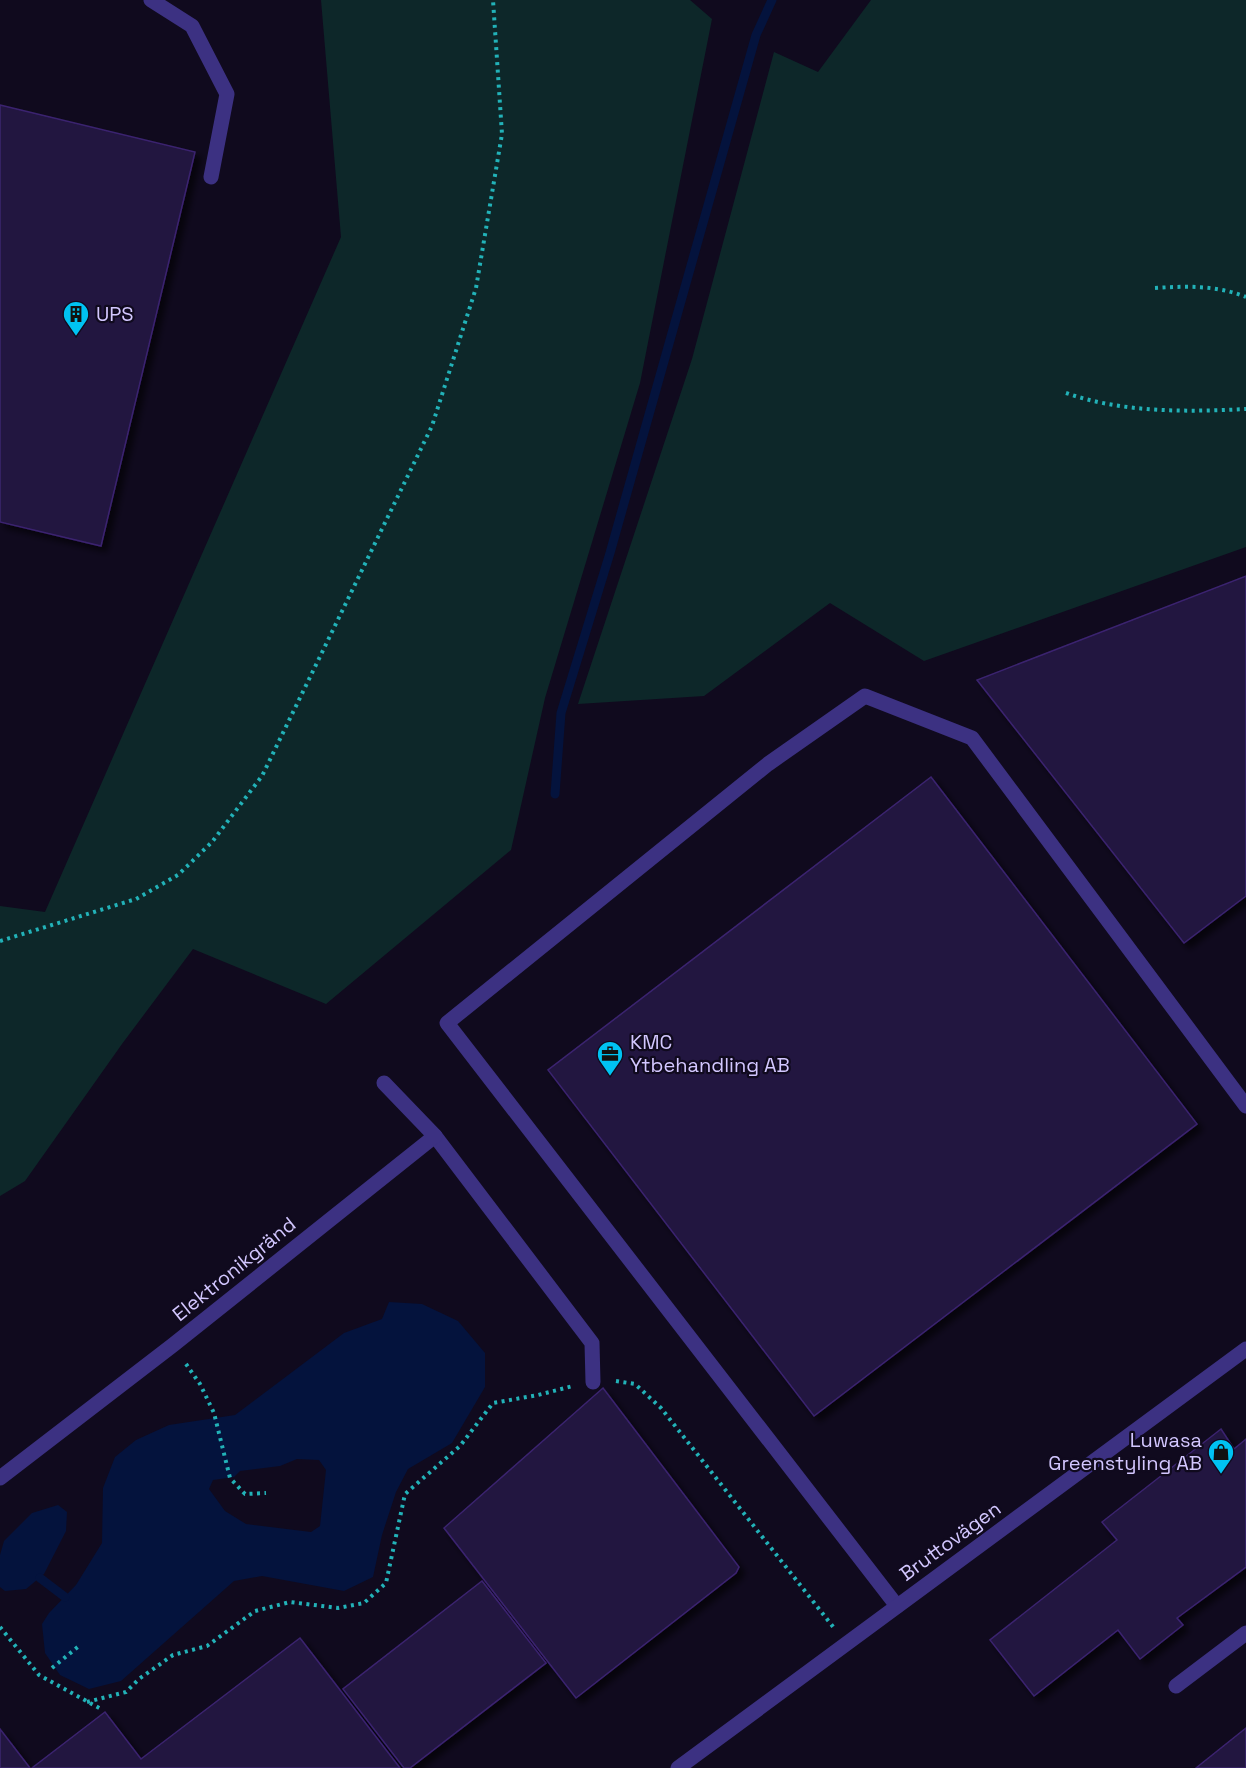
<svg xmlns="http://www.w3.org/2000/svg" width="1246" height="1768" viewBox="0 0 1246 1768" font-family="'Space Grotesk',sans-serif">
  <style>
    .green { fill: #0d2729 }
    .water { fill: #04133d; fill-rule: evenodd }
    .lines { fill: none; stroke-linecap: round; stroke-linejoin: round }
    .stream { stroke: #04133d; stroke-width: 9 }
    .building { fill: #221441; stroke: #3b246f; stroke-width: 1.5; filter: url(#shadow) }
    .path { stroke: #22b2b8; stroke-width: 4; stroke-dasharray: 3 4.5; stroke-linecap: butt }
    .lane { stroke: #3c3182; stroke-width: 15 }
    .street { stroke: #3c3182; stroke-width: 15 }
    .labels { text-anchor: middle; stroke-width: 4.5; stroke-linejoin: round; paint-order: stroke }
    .poi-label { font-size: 20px; fill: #d3c7ff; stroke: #100a1e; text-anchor: start }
    .street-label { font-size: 20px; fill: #d3c7ff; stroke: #100a1e }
  </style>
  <defs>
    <filter id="shadow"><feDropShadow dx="5.5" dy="5.5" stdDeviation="3" flood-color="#0009"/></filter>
  </defs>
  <rect width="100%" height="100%" fill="#100a1e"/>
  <g class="green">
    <polygon points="321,0 690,0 712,19 640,383 545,698 511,850 326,1004 193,949 122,1044 25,1181 0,1196 0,906 45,912 341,237"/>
    <polygon points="871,0 1246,0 1246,547 924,661 830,603 704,696 578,704 692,359 774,52 818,72"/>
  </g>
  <g class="water">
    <path d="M389,1302l33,2 36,17 27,32v34l-33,56 -44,26 -12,23 -14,43 -9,42 -29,14 -82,-15 -28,5 -113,100 -32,8 -29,-14 -15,-22 -3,-29 7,-11 27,-28 26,-42 1,-55 12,-31 21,-17 33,-15 66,-10 109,-82 38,-14zM297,1459l22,1 7,10 -6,56 -9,6 -65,-8 -21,-13 -16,-22 4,-9 21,-3 6,-6 40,-5z"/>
    <polygon points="58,1505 67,1512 66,1531 44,1574 26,1589 5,1591 0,1587 0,1555 4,1541 32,1513"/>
  </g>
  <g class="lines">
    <g class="stream">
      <polyline points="555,794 561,713 610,553 756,35 772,0"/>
      <polyline points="40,1578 65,1597"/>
    </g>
  </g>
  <g class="building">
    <polygon points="0,105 195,152 101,546 0,522"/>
    <polygon points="1246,576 1246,896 1184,943 977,680"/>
    <polygon points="931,777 1197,1124 814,1416 548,1070"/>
    <polygon points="603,1388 739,1567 736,1573 576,1698 444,1528"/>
    <polygon points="1221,1429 1234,1449 1246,1439 1246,1567 1177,1618 1183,1625 1140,1659 1118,1630 1034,1696 990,1640 1117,1540 1102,1522"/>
    <polygon points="482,1581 546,1663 410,1768 404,1768 343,1689"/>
    <polygon points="300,1638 400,1768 32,1768 105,1712 141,1759"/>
    <polygon points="1246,1728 1246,1768 1196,1768"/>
    <polygon points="0,1729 30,1768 0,1768"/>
  </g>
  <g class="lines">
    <g class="path">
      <path d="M1155,288c31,-2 61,-3 91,9"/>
      <path d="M1066,393c57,20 121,19 180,16"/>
      <polyline points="0,941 136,899 178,875 212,842 262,776 432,426 476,288 502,134 493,0"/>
      <polyline points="186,1364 200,1384 214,1413 230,1478 245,1494 266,1493"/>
      <polyline points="616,1381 635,1384 661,1408 834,1628"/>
      <polyline points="0,1627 39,1675 101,1709"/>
      <polyline points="52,1668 79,1646"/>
      <polyline points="87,1702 126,1692 139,1679 173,1655 207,1646 255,1611 290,1602 338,1608 364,1603 386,1583 405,1494 460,1446 493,1403 538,1395 573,1386"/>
    </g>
    <g class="lane">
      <polyline points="151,0 192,26 227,94 211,177"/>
      <polyline points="435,1136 592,1343 593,1382"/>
      <polyline points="0,1478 173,1345 435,1136 384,1083"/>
      <polyline points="897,1606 447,1023 768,764 865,696 972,738 1246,1106"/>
      <polyline points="1176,1686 1246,1633"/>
    </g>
    <polyline class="street" points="678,1768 1246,1349"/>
  </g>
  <defs>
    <g id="building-pin" transform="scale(1.35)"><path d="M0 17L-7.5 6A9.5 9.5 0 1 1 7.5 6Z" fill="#00c2f2" stroke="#100a1e"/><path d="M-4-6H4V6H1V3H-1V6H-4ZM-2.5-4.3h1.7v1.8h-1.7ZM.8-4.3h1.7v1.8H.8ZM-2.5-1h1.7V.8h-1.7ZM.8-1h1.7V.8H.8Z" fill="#111"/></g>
    <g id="office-pin" transform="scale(1.35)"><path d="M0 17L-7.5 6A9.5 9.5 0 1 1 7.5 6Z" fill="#00c2f2" stroke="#100a1e"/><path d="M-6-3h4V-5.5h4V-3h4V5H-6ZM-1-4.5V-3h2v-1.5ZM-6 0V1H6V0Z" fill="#111"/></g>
    <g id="shop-pin" transform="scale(1.35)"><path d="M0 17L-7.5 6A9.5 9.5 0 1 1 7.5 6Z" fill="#00c2f2" stroke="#100a1e"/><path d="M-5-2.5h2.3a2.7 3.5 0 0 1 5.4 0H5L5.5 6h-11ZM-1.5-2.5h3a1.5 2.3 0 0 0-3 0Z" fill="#111"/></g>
  </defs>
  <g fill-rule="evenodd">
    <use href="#building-pin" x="76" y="314"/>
    <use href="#office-pin" x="610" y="1054"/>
    <use href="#shop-pin" x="1221" y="1452"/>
  </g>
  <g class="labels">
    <g class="poi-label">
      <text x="96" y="321">UPS</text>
      <text x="630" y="1049">KMC<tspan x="630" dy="23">Ytbehandling AB</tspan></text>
      <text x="1202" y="1447" text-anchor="end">Luwasa<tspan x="1202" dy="23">Greenstyling AB</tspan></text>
    </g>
    <g class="street-label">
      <text transform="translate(234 1269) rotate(-39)" y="7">Elektronikgränd</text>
      <text transform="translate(950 1541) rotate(-36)" y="7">Bruttovägen</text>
    </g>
  </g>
</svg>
